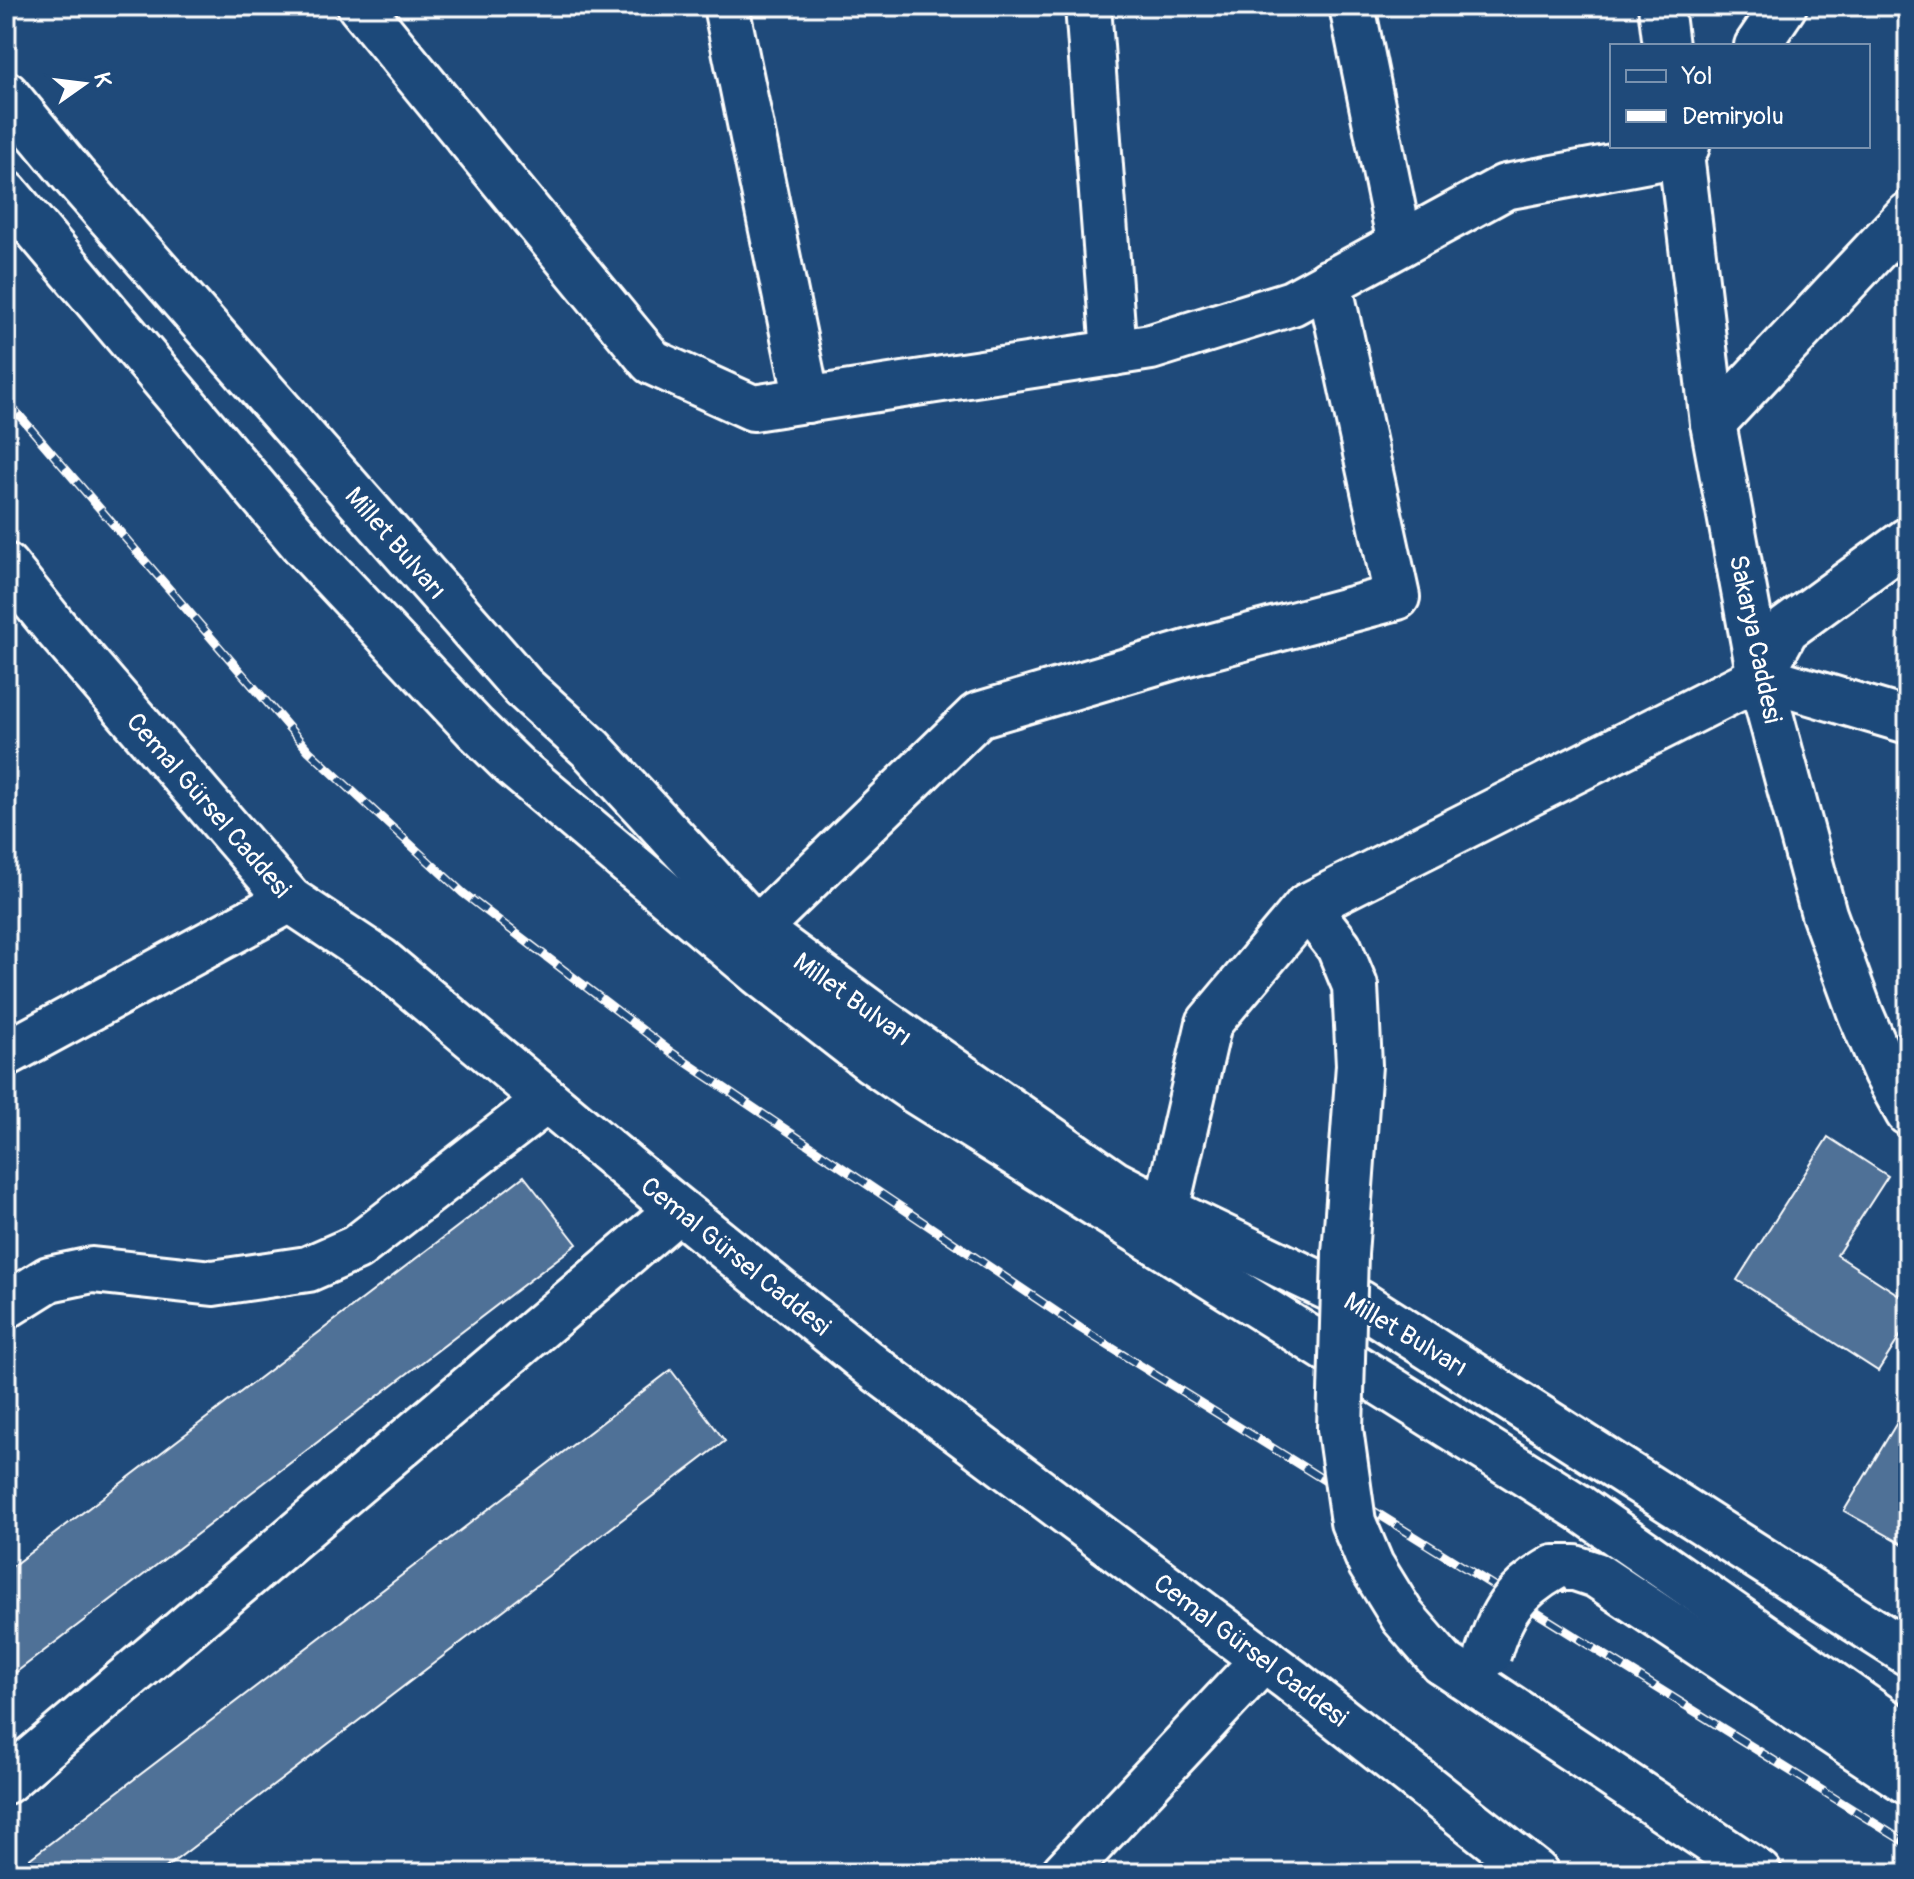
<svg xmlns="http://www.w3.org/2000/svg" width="1914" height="1879" viewBox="0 0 1914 1879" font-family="Pangolin,sans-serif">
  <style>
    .building { fill: #507197; stroke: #fff; stroke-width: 2 }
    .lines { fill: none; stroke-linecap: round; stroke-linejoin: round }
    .minor-casing { stroke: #fff; stroke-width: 50 }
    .major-casing { stroke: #fff; stroke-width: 50 }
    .minor { stroke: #1f4a7a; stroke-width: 44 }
    .major { stroke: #1f4a7a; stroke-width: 44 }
    .rail-casing { stroke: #fff; stroke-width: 9 }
    .rail { stroke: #1f4a7a; stroke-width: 6; stroke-dasharray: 18; stroke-linecap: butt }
    .minor-bridge-casing { stroke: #fff; stroke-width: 50; stroke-linecap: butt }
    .minor-bridge { stroke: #1f4a7a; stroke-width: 44 }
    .labels { text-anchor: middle; stroke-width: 6; stroke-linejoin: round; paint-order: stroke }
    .street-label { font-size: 26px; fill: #fff; stroke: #1f4a7a }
  </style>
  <rect width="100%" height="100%" fill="#1f4a7a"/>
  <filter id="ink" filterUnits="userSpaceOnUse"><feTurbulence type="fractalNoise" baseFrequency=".0125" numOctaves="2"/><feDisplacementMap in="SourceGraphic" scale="16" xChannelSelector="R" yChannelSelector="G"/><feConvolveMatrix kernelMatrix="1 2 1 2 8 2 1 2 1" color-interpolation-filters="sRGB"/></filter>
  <g filter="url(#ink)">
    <g class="building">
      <polygon points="1828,1137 1888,1176 1837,1255 1908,1301 1908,1324 1878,1371 1737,1280"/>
      <polygon points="524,1176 577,1244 6,1680 6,1571"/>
      <polygon points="671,1370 725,1441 159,1873 11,1873"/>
      <polygon points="1908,1404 1908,1547 1844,1511"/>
    </g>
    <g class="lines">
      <g class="minor-casing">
        <g id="minor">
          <polyline points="360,6 652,362 753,408 1151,347 1292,303 1505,187 1681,154 1687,146"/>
          <polyline points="726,6 807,400"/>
          <polyline points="1088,6 1114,353"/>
          <polyline points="1352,6 1400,244"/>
          <polyline points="1661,6 1666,46"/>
          <polyline points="1757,46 1784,6"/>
          <polyline points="1680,146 1713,423 1760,677 1824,914 1861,1015 1886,1073 1908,1113"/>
          <polyline points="1713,423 1908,215"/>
          <polyline points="6,566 54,626 290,900 380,960 664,1198 873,1367 1291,1680 1536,1873"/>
          <polyline points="1760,677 1908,721"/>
          <polyline points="1307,906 1339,947 1355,986 1359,1065 1345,1254"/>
          <polyline points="757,929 978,715 1187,653 1397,597 1329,282"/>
          <polyline points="6,1054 290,900"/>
          <polyline points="1166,1210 1209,1023 1307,906 1760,677 1786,629 1908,540"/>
          <polyline points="6,1306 49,1279 92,1270 213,1283 308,1269 356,1248 547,1100"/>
          <polyline points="1554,1568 1575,1568 1596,1575 1908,1782"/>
          <polyline points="1442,1662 1759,1873"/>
          <polyline points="6,1781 678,1210"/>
          <polyline points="1064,1873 1264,1659"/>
        </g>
      </g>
      <g class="major-casing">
        <g id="major">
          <polyline points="6,94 73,175 523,687 590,748 757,929 882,1021 1114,1183 1166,1210 1360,1303 1908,1653"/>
          <polyline points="6,193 306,548 475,728 514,766 759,973 872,1061 914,1090 1580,1508 1908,1737"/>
        </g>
      </g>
      <use href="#minor" class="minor"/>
      <use href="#major" class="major"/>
      <g class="rail-casing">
        <polyline id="rail" points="6,400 309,751 463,893 671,1052 1080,1328 1908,1844"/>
      </g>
      <use href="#rail" class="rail"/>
      <g class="minor-bridge-casing">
        <g id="minor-bridge">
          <polyline points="1345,1254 1340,1429 1353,1522 1371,1565 1403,1617 1442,1662"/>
          <path d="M1488,1655c12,-42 27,-65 66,-87"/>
        </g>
      </g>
      <use href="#minor-bridge" class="minor-bridge"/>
    </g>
  </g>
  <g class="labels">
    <g class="street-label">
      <text transform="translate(396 543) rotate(49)" y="9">Millet Bulvarı</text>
      <text transform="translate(1756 639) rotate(78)" y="9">Sakarya Caddesi</text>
      <text transform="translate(209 805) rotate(49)" y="9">Cemal Gürsel Caddesi</text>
      <text transform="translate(853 999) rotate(36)" y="9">Millet Bulvarı</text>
      <text transform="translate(736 1256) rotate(39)" y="9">Cemal Gürsel Caddesi</text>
      <text transform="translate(1406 1334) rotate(31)" y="9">Millet Bulvarı</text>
      <text transform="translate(1251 1650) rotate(37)" y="9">Cemal Gürsel Caddesi</text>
    </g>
  </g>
  <rect width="1914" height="1879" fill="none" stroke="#1f4a7a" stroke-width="32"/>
  <rect x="16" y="16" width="1882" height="1847" fill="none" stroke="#fff" stroke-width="3" filter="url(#ink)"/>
  <rect x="1610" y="44" width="260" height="104" fill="#1f4a7a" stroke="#7992af" stroke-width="2"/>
  <rect x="1626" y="70" width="40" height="12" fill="#1f4a7a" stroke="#7992af" stroke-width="2"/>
  <text x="1682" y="84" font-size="24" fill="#ffffff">Yol</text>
  <rect x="1626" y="110" width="40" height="12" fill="#ffffff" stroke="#7992af" stroke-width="2"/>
  <text x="1682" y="124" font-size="24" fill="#ffffff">Demiryolu</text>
  <g transform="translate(84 84) rotate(76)" stroke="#1f4a7a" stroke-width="6" paint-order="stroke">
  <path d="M0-6L14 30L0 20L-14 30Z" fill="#ffffff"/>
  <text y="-12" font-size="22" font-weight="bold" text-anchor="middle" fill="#ffffff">K</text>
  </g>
</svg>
